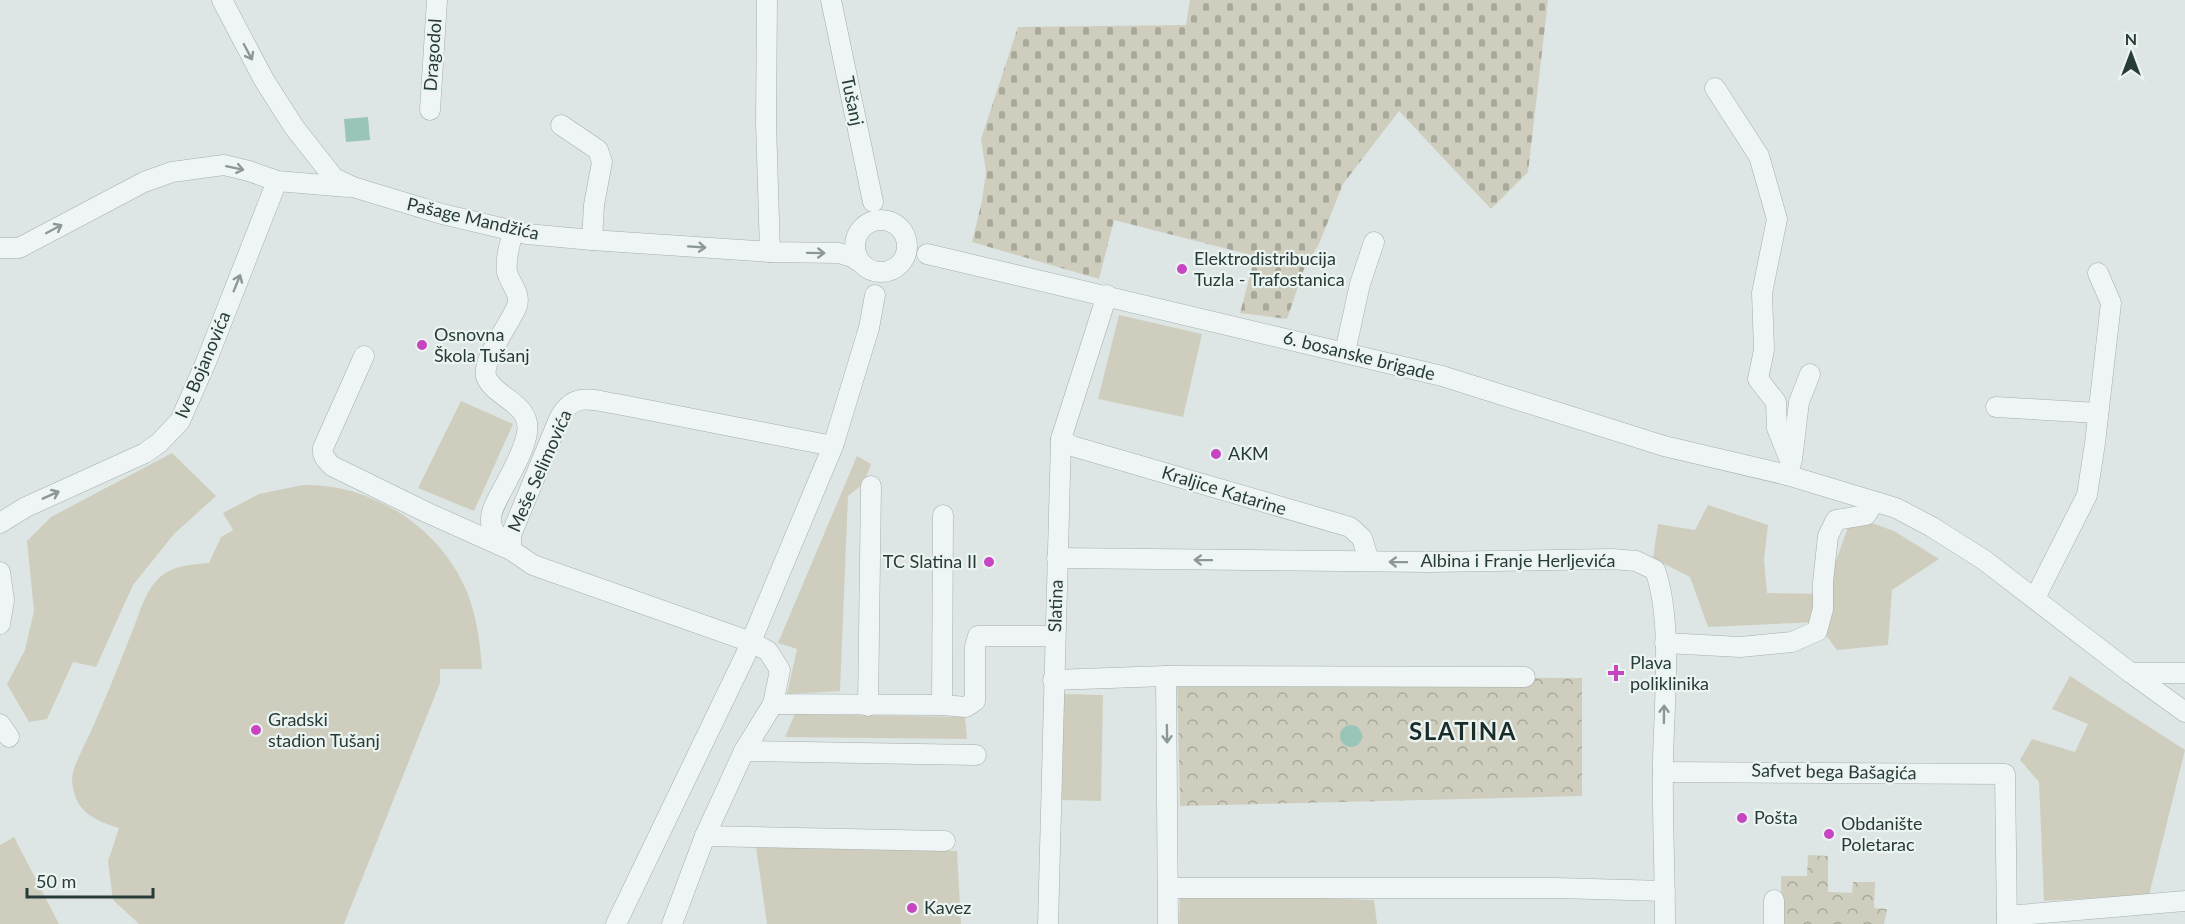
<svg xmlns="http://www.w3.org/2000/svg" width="2185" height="924" viewBox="0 0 2185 924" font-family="Lato,sans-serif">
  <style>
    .green { fill: #cfcebe }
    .cemetery { fill: url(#cemetery-stones) }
    .park { fill: url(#park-crowns) }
    .water { fill: #99c5b8 }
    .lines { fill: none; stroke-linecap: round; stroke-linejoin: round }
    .minor-casing { stroke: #a3afad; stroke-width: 21 }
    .minor { stroke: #eff4f4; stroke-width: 20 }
    .oneway { stroke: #8b9896 }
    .poi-dot { fill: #c745c2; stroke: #ecf4f2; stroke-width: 2 }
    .labels { text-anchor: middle; stroke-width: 4.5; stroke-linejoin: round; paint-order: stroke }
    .street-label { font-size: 18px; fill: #273b38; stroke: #ecf4f2 }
    .poi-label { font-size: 18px; fill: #273b38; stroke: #ecf4f2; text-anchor: start }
    .district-label { font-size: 24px; font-weight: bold; letter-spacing: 1.5px; fill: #192c29; stroke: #ecf4f2 }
  </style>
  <defs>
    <pattern id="cemetery-stones" width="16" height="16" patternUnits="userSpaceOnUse" patternTransform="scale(1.5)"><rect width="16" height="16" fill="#cfcebe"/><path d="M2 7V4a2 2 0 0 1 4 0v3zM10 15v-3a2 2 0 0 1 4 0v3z" fill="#a8a89b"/></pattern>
    <pattern id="park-crowns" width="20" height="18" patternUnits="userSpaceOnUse" patternTransform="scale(1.5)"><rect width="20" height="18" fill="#cfcebe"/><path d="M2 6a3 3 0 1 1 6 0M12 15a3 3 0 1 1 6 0" fill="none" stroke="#a8a89b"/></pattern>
  </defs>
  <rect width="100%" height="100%" fill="#dde6e4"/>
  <g class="green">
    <polygon points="1119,315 1202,334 1183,417 1098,399"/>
    <polygon points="461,401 513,424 474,511 418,488"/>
    <polygon points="172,453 216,496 174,534 133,585 96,667 73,662 47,719 29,722 7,684 25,650 34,611 27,541 51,517"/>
    <polygon points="857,456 871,464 864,483 848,496 840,691 787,694 797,649 778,643"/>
    <path d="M303,485c69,-2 138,43 164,107 10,25 13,50 15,77h-42v14l-96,241h-205l-26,-24 -5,-39 11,-33c-26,-8 -45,-17 -47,-48 -1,-11 15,-39 20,-51 14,-32 27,-64 40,-97 7,-17 12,-39 26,-53 14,-14 32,-14 51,-16l12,-26 12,-7 -10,-17 36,-19z"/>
    <polygon points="1708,505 1768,525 1764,560 1767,593 1824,594 1852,516 1894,531 1939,559 1892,590 1888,645 1837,650 1816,622 1708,627 1690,577 1653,558 1658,524 1695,530"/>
    <polygon points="2070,676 2185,750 2149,895 2044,901 2039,782 2020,760 2032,739 2075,752 2088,724 2052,709"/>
    <polygon points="1063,694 1103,695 1101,801 1062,800"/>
    <polygon points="795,714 965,717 967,739 785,737"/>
    <polygon points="14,837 59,924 0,924 0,845"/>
    <polygon points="756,847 957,851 961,924 767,924"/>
    <polygon points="1180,894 1374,900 1377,924 1179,924"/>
  </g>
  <polygon class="cemetery" points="1190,0 1548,0 1528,172 1491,209 1399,111 1343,184 1319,244 1304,269 1287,319 1240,313 1255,256 1114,220 1099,279 972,242 982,201 986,172 981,139 1018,27 1186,25"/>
  <g class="park">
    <polygon points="1177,677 1582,678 1582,796 1180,806"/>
    <polygon points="1808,855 1828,856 1828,892 1852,893 1853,882 1875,882 1874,908 1887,909 1884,924 1782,924 1781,876 1807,876"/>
  </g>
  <g class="water">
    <polygon points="368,117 370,140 346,142 344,119"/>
    <circle cx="1351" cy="736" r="11"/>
  </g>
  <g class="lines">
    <g class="minor-casing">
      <g id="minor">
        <polyline points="222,0 264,80 294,127 334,178 353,187 442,214 527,234 592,240 770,252 839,253 852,257 860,262"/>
        <polyline points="767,0 766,123 770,252"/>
        <polyline points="831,0 873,202"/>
        <polyline points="1715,88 1759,156 1777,219 1762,293 1764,350 1758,379 1776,402 1777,428 1791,463 1787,475"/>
        <polyline points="430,110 437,0"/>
        <polyline points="561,125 598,150 602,162 594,205 592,240"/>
        <circle cx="881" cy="246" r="26"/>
        <polyline points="0,248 19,248 144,182 172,172 224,165 249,171 277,181 348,187"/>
        <polyline points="927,254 1442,376 1664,446 1787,475 1896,508 1932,527 1984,560 2131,673 2185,712"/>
        <polyline points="1345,352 1360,284 1374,242"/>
        <path d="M364,356l-41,92c-1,8 3,12 9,18l96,47 78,35"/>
        <polyline points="1996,407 2098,413"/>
        <polyline points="1061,439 1072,446 1350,527 1362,538 1369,561"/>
        <path d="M833,446l-216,-42c-26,-4 -44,-13 -58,15l-48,116v15l22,15 218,77 17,9 12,19 -7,34 169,1 1,-190"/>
        <polyline points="1792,460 1799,402 1810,374"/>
        <polyline points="0,523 26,507 145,453 159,443 180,421 206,362 277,181"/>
        <path d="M511,550c-31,-26 -21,-36 -5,-67 8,-15 18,-33 21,-50 5,-31 -34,-35 -41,-57 -4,-17 24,-52 31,-70 4,-13 -7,-22 -10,-34 -2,-13 3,-28 6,-41"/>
        <path d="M1057,558l373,4 182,-3 24,2 19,9c18,50 9,135 8,190 -1,55 2,109 2,164"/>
        <polyline points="0,572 4,600 0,624"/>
        <polyline points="2035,598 2087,495 2095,443 2111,303 2098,273"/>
        <polyline points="1665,643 1740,647 1792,642 1817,631 1823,609 1823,582 1828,536 1836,520 1866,515 1874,502"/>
        <polyline points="2131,673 2185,673"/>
        <polyline points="1166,676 1168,924"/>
        <polyline points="1053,680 1166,676 1525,677"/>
        <polyline points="942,705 966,707 975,701 975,647 978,636 1055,636"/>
        <polyline points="868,706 871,486"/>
        <polyline points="0,724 9,737"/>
        <polyline points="744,751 976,755"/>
        <polyline points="1663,772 2005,774 2007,924"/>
        <polyline points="705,836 945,841"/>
        <polyline points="1168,888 1556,888 1665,891"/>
        <polyline points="1774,900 1774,924"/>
        <polyline points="2007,916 2185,901"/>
        <polyline points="616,924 745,656 833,446 869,328 875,295"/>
        <polyline points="672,924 705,836 744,751 773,704"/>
        <polyline points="1048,924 1061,439 1107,295"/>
      </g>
    </g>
    <use href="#minor" class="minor"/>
  </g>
  <defs><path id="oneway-shaft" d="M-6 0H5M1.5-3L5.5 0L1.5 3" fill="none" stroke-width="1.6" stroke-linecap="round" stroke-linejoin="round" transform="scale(1.5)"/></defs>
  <g class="oneway">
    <use href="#oneway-shaft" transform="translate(248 52) rotate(62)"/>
    <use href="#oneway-shaft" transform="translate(235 168) rotate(12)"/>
    <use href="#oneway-shaft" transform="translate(54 229) rotate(-28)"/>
    <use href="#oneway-shaft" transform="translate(697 247) rotate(4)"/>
    <use href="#oneway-shaft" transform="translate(816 253) rotate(1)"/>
    <use href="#oneway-shaft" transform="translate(237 283) rotate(-68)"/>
    <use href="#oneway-shaft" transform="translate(51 495) rotate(-24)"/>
    <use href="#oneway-shaft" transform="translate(1203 560) rotate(-179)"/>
    <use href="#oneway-shaft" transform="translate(1398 562) rotate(-179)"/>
    <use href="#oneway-shaft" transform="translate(1664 714) rotate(-89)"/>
    <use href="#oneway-shaft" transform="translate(1167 734) rotate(89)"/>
  </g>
  <g class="poi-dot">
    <circle cx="1182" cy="269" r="6"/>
    <circle cx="422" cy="345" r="6"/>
    <circle cx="1216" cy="454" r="6"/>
    <circle cx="989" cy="562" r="6"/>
    <path d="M1613 664h6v6h6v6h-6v6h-6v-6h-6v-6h6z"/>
    <circle cx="256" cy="730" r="6"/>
    <circle cx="1742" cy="818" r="6"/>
    <circle cx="1829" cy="834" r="6"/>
    <circle cx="912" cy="908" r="6"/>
  </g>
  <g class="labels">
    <g class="street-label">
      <text transform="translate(433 55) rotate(-86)" y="6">Dragodol</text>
      <text transform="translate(852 101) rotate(78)" y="6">Tušanj</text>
      <text transform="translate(473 219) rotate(13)" y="6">Pašage Mandžića</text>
      <text transform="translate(1359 356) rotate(14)" y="6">6. bosanske brigade</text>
      <text transform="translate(203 365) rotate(-67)" y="6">Ive Bojanovića</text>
      <text transform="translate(540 471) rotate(-66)" y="6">Meše Selimovića</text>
      <text transform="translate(1224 491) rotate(17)" y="6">Kraljice Katarine</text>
      <text x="1518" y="567">Albina i Franje Herljevića</text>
      <text transform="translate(1056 606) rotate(-88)" y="6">Slatina</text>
      <text transform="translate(1834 772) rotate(1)" y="6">Safvet bega Bašagića</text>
    </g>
    <g class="poi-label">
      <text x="1194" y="265">Elektrodistribucija<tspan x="1194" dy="21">Tuzla - Trafostanica</tspan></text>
      <text x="434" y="341">Osnovna<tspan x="434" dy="21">Škola Tušanj</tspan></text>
      <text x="1228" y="460">AKM</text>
      <text x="977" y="568" text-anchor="end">TC Slatina II</text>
      <text x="1630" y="669">Plava<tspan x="1630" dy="21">poliklinika</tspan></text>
      <text x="268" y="726">Gradski<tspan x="268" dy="21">stadion Tušanj</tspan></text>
      <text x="1754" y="824">Pošta</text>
      <text x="1841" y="830">Obdanište<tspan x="1841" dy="21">Poletarac</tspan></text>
      <text x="924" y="914">Kavez</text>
    </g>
    <g class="district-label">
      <text x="1463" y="740">SLATINA</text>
    </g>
  </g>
  <g transform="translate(2131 54)" stroke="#ecf4f2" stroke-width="4.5" paint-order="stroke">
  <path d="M0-4.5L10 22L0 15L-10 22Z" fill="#273b38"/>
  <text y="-9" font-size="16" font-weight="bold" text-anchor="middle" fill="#273b38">N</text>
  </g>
  <path d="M27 888v9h126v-9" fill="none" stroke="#273b38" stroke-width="3"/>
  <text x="36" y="888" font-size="18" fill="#273b38" stroke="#ecf4f2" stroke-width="4.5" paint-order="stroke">50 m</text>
</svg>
